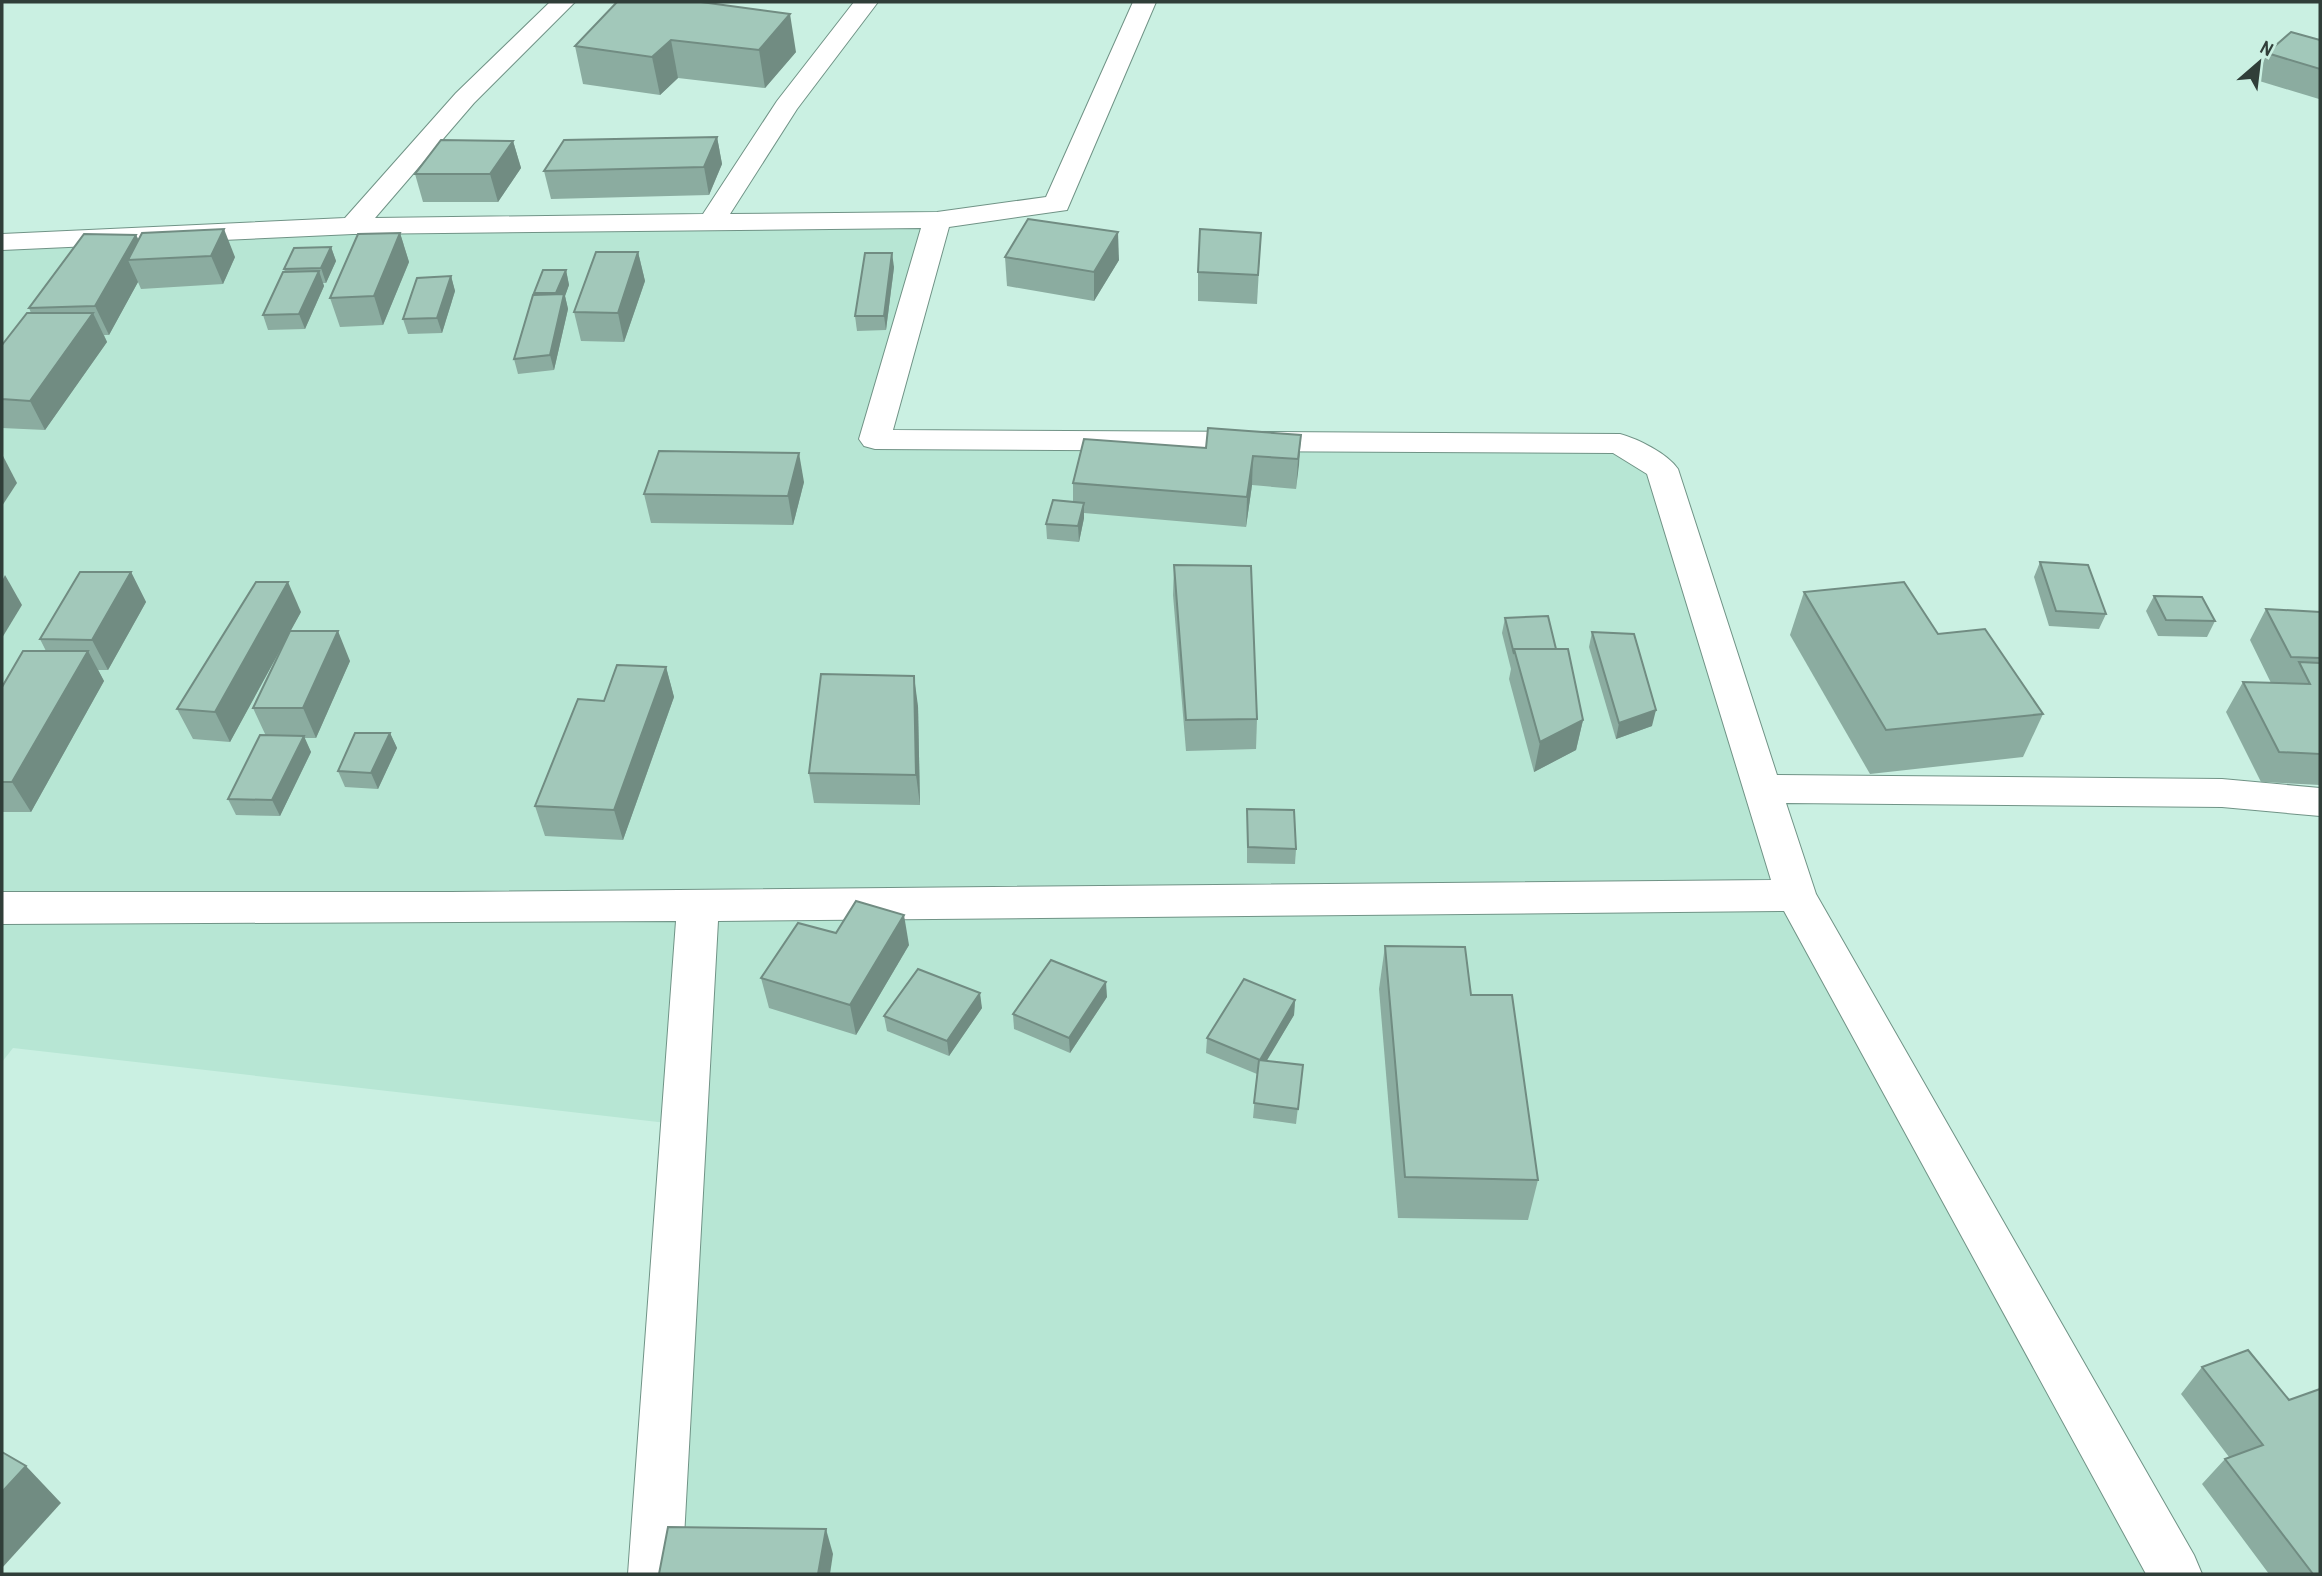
<svg xmlns="http://www.w3.org/2000/svg" width="2322" height="1576" viewBox="0 0 2322 1576" font-family="'Archivo Narrow',sans-serif">
  <style>
    .built { fill: #b7e6d4 }
    .lines { fill: none; stroke-linecap: round; stroke-linejoin: round }
    .street-casing { stroke: #709386; stroke-width: 2 }
    .street { fill: #fff; fill-rule: evenodd }
    .wall { fill: #8baca0 }
    .shaded-wall { fill: #718c82 }
    .building { fill: #a2c8ba; stroke: #718c82; stroke-width: 2 }
  </style>
  <rect width="100%" height="100%" fill="#caf0e2"/>
  <polygon class="built" points="937,220 875,438 1620,444 1662,469 1796,895 2175,1574 655,1574 693,1126 13,1048 2,1062 2,243"/>
  <g class="lines">
    <g class="street-casing">
      <path id="street" d="M550,2h25l-101,101 -99,115 328,-4 74,-113 77,-99h24l-81,107 -67,105 207,-2 109,-15 87,-195h23l-89,208 -118,17 -56,203 727,4c18,5 47,19 58,35l99,306 445,4 98,9v28l-98,-9 -436,-4 30,91 378,661 8,19h-56l-362,-663 -1066,10 -36,653h-54l48,-653 -674,3v-32h449l1320,-12 -124,-406 -34,-21 -738,-4 -11,-3 -5,-7 62,-211 -568,6 -351,16v-16l343,-16 111,-125z"/>
    </g>
    <use href="#street" class="street"/>
  </g>
  <g class="wall">
    <polygon points="617,2 796,52 765,88 678,78 660,95 583,84 575,46"/>
    <polygon points="2320,40 2320,98 2319,99 2256,80 2267,53"/>
    <polygon points="717,137 722,164 709,195 551,199 544,171"/>
    <polygon points="513,141 521,168 498,202 423,202 415,174"/>
    <polygon points="400,233 409,262 383,325 340,327 330,298"/>
    <polygon points="1261,233 1257,304 1198,301 1198,272"/>
    <polygon points="136,235 139,240 235,257 223,284 141,289 138,282 109,335 104,335 107,342 45,430 2,428 2,345 31,313 29,308"/>
    <polygon points="331,247 336,261 326,283 323,283 324,286 305,329 268,330 263,315 285,272 284,269"/>
    <polygon points="638,252 645,281 624,342 581,341 574,312"/>
    <polygon points="1005,257 1119,260 1094,301 1007,286"/>
    <polygon points="894,267 886,330 857,331 855,316"/>
    <polygon points="566,270 569,285 565,296 568,309 554,370 518,374 514,359 534,295 534,293"/>
    <polygon points="451,276 455,291 442,333 408,334 403,319"/>
    <polygon points="1301,435 1296,489 1252,485 1246,527 1084,513 1084,518 1079,542 1047,539 1046,524 1073,502 1073,483 1206,448"/>
    <polygon points="804,482 793,525 651,523 644,494"/>
    <polygon points="2040,562 2106,614 2099,629 2049,626 2034,577"/>
    <polygon points="1174,565 1257,719 1256,749 1186,751 1173,595"/>
    <polygon points="131,572 146,602 108,670 98,670 104,681 31,812 2,812 2,687 46,651 40,639"/>
    <polygon points="1804,592 1938,634 2043,714 2023,757 1870,774 1790,635"/>
    <polygon points="2154,596 2215,621 2207,637 2158,636 2146,611"/>
    <polygon points="2266,609 2320,612 2320,785 2261,782 2226,712 2243,682 2271,683 2250,640"/>
    <polygon points="301,612 290,631 350,661 316,738 304,738 311,752 280,816 236,815 228,799 266,736 253,708 285,641 230,742 193,739 177,709"/>
    <polygon points="1505,618 1556,649 1583,720 1576,750 1534,772 1509,679 1511,669 1502,633"/>
    <polygon points="1592,632 1652,726 1616,739 1589,647"/>
    <polygon points="666,667 674,697 623,840 545,836 535,806 604,701"/>
    <polygon points="918,706 920,805 814,803 809,773"/>
    <polygon points="390,733 397,748 378,789 345,787 338,771"/>
    <polygon points="1247,809 1296,849 1295,864 1247,863"/>
    <polygon points="836,933 909,945 856,1035 769,1008 761,978"/>
    <polygon points="1385,946 1471,995 1538,1180 1528,1220 1398,1218 1379,989"/>
    <polygon points="1107,997 1070,1053 1014,1029 1013,1014"/>
    <polygon points="1295,1000 1294,1015 1266,1061 1303,1065 1296,1124 1253,1118 1257,1074 1206,1053 1207,1038"/>
    <polygon points="982,1008 949,1056 887,1031 884,1016"/>
    <polygon points="2202,1367 2289,1400 2320,1574 2269,1574 2202,1484 2225,1459 2229,1457 2181,1394"/>
  </g>
  <g class="shaded-wall">
    <polygon points="790,14 796,52 765,88 759,50"/>
    <polygon points="671,40 678,78 660,95 652,57"/>
    <polygon points="717,137 722,164 709,195 704,167"/>
    <polygon points="513,141 521,168 498,202 490,174"/>
    <polygon points="224,229 235,257 223,284 211,256"/>
    <polygon points="1118,232 1119,260 1094,301 1094,272"/>
    <polygon points="400,233 409,262 383,325 374,296"/>
    <polygon points="136,235 147,259 128,260 138,282 109,335 95,306"/>
    <polygon points="331,247 336,261 326,283 321,268"/>
    <polygon points="638,252 645,281 624,342 618,313"/>
    <polygon points="892,253 894,267 886,330 884,316"/>
    <polygon points="566,270 569,285 565,296 568,309 554,370 550,355 560,307 556,293"/>
    <polygon points="319,271 324,286 305,329 299,314"/>
    <polygon points="451,276 455,291 442,333 437,318"/>
    <polygon points="93,313 107,342 45,430 30,401"/>
    <polygon points="1301,435 1299,465 1296,489 1298,459"/>
    <polygon points="799,453 804,482 793,525 788,496"/>
    <polygon points="2,454 17,483 2,506"/>
    <polygon points="1253,456 1252,485 1246,527 1247,497"/>
    <polygon points="1084,503 1084,518 1079,542 1078,526"/>
    <polygon points="131,572 146,602 108,670 92,640"/>
    <polygon points="5,575 22,605 2,638 2,581"/>
    <polygon points="288,582 301,612 230,742 215,712"/>
    <polygon points="338,631 350,661 316,738 303,708"/>
    <polygon points="88,651 104,681 31,812 12,782"/>
    <polygon points="666,667 674,697 623,840 614,810"/>
    <polygon points="914,676 918,706 920,805 916,775"/>
    <polygon points="1656,710 1652,726 1616,739 1619,723"/>
    <polygon points="1583,720 1576,750 1534,772 1540,742"/>
    <polygon points="390,733 397,748 378,789 371,773"/>
    <polygon points="304,736 311,752 280,816 272,800"/>
    <polygon points="904,915 909,945 856,1035 850,1005"/>
    <polygon points="1106,982 1107,997 1070,1053 1069,1038"/>
    <polygon points="980,993 982,1008 949,1056 947,1041"/>
    <polygon points="1295,1000 1294,1015 1259,1074 1260,1060"/>
    <polygon points="26,1466 61,1503 2,1568 2,1492"/>
    <polygon points="826,1529 833,1554 830,1574 818,1574"/>
  </g>
  <g class="building">
    <polygon points="617,2 701,2 790,14 759,50 671,40 652,57 575,46"/>
    <polygon points="2291,32 2320,40 2320,69 2267,53"/>
    <polygon points="717,137 704,167 544,171 564,140"/>
    <polygon points="441,140 513,141 490,174 415,174"/>
    <polygon points="1028,219 1118,232 1094,272 1005,257"/>
    <polygon points="224,229 211,256 128,260 142,233"/>
    <polygon points="1200,229 1261,233 1258,275 1198,272"/>
    <polygon points="400,233 374,296 330,298 358,234"/>
    <polygon points="84,234 136,235 95,306 29,308"/>
    <polygon points="331,247 321,268 284,269 294,248"/>
    <polygon points="596,252 638,252 618,313 574,312"/>
    <polygon points="865,253 892,253 884,316 855,316"/>
    <polygon points="543,270 566,270 556,293 534,293"/>
    <polygon points="319,271 299,314 263,315 283,272"/>
    <polygon points="451,276 437,318 403,319 417,278"/>
    <polygon points="564,294 550,355 514,359 533,295"/>
    <polygon points="27,313 93,313 30,401 2,399 2,345"/>
    <polygon points="1208,428 1301,435 1298,459 1253,456 1247,497 1073,483 1084,439 1206,448"/>
    <polygon points="659,451 799,453 788,496 644,494"/>
    <polygon points="1053,500 1084,503 1078,526 1046,524"/>
    <polygon points="2040,562 2088,565 2106,614 2056,611"/>
    <polygon points="1174,565 1251,566 1257,719 1186,720"/>
    <polygon points="80,572 131,572 92,640 40,639"/>
    <polygon points="256,582 288,582 215,712 177,709"/>
    <polygon points="1904,582 1938,634 1985,629 2043,714 1886,730 1804,592"/>
    <polygon points="2154,596 2202,597 2215,621 2166,620"/>
    <polygon points="2266,609 2320,612 2320,658 2291,657"/>
    <polygon points="1548,616 1556,649 1514,649 1514,654 1505,618"/>
    <polygon points="290,631 338,631 303,708 253,708"/>
    <polygon points="1592,632 1634,634 1656,710 1619,723"/>
    <polygon points="1514,649 1568,649 1583,720 1540,742"/>
    <polygon points="23,651 88,651 12,782 2,782 2,687"/>
    <polygon points="2299,662 2320,663 2320,754 2279,752 2243,682 2310,684"/>
    <polygon points="617,665 666,667 614,810 535,806 578,699 604,701"/>
    <polygon points="821,674 914,676 916,775 809,773"/>
    <polygon points="355,733 390,733 371,773 338,771"/>
    <polygon points="260,735 304,736 272,800 228,799"/>
    <polygon points="1247,809 1294,810 1296,849 1248,847"/>
    <polygon points="856,901 904,915 850,1005 761,978 798,923 836,933"/>
    <polygon points="1385,946 1465,947 1471,995 1512,995 1538,1180 1405,1177"/>
    <polygon points="1051,960 1106,982 1069,1038 1013,1014"/>
    <polygon points="918,969 980,993 947,1041 884,1016"/>
    <polygon points="1244,979 1295,1000 1260,1060 1207,1038"/>
    <polygon points="1259,1060 1303,1065 1298,1109 1254,1103"/>
    <polygon points="2248,1350 2289,1400 2320,1389 2320,1574 2313,1574 2225,1459 2263,1445 2202,1367"/>
    <polygon points="2,1452 26,1466 2,1492"/>
    <polygon points="668,1527 826,1529 818,1574 659,1574"/>
  </g>
  <rect width="2322" height="1576" fill="none" stroke="#303e39" stroke-width="7"/>
  <g transform="translate(2259 63) rotate(28)" stroke="#caf0e2" stroke-width="5" paint-order="stroke">
  <path d="M0-5L12 26L0 18L-12 26Z" fill="#303e39"/>
  <text y="-10" font-size="19" font-weight="bold" text-anchor="middle" fill="#303e39">N</text>
  </g>
</svg>
